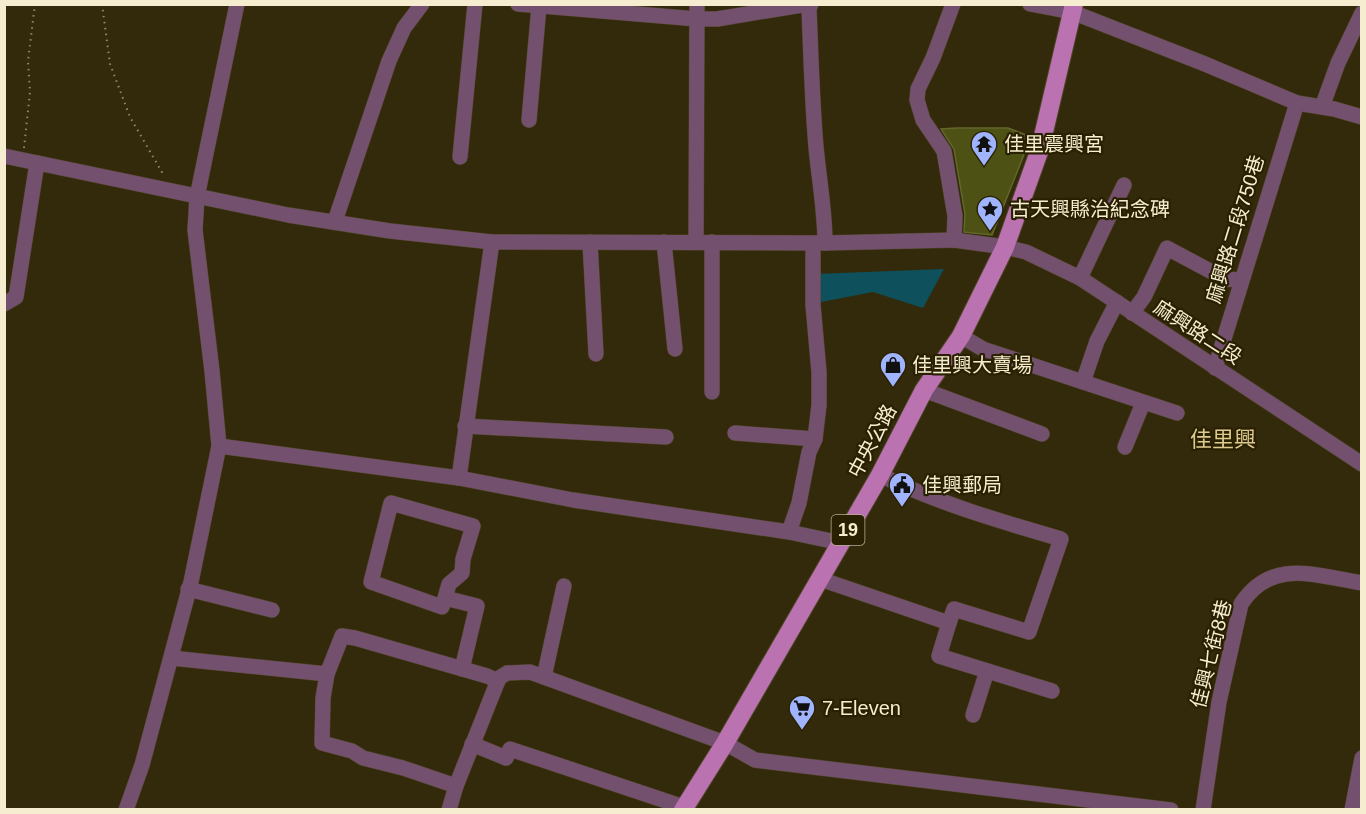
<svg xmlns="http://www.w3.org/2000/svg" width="1366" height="814" viewBox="0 0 1366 814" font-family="Arial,'Noto Sans TC',sans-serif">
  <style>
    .water { fill: #0e505c }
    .building { fill: #4d5114; stroke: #63662d; stroke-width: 1.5 }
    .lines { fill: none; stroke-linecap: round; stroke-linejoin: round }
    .minor-casing { stroke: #4e4526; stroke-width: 16 }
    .major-casing { stroke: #4e4526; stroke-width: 20 }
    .path { stroke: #92896b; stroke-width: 2; stroke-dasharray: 1.5 4.5; stroke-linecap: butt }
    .minor { stroke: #73506d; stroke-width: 15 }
    .major { stroke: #ba73b0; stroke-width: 18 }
    .labels { text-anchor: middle; stroke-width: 4.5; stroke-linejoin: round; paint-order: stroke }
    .shield { fill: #292002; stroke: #b8af92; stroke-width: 1.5 }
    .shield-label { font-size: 18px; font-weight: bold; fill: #f6eccf }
    .poi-label { font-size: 20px; fill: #f6eccf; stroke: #292002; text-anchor: start }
    .street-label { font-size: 20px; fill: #f6eccf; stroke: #292002 }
    .quarter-label { font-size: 22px; fill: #ddca8f; stroke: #292002 }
  </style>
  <rect width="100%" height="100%" fill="#332a0b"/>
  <polygon class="water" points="944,269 923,308 873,292 816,303 814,274"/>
  <polygon class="building" points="957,128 1008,128 1031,137 992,235 964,232 965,214 954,149 941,129"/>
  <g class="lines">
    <g class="minor-casing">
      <g id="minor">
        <polyline points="518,4 697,19 717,19 808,4"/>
        <path d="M811,4l-2,5c2,46 3,92 7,138 3,32 9,64 9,96"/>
        <polyline points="953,4 933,58 918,89 917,100 923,120 944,151 955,216 954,240"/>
        <polyline points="1030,4 1072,12 1205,64 1297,103 1334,109 1362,117"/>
        <polyline points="1322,107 1338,63 1362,13"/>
        <polyline points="529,120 539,6"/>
        <polyline points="4,156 288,215 390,231 492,242 825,243 954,240 1005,247 1026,252 1080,278 1362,464"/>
        <polyline points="460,157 475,4"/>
        <polyline points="335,221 389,61 404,28 422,4"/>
        <polyline points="590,242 596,354"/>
        <polyline points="664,242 675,349"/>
        <polyline points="696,242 697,4"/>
        <polyline points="712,242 712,392"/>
        <polyline points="1080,278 1124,185"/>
        <polyline points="4,304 16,297 37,163"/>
        <polyline points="1132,313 1144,297 1167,248 1225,279 1241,280"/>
        <polyline points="961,336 983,349 1177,413"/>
        <polyline points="1215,368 1297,103"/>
        <polyline points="1083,382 1097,341 1117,302"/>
        <polyline points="924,390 1042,434"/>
        <polyline points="465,426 666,437"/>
        <polyline points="735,433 815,439"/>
        <polyline points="219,446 459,478 573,500 789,532 841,543"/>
        <polyline points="1125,447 1143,403"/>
        <polyline points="459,478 492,242"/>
        <polyline points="789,532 799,503 809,452 815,439 819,405 819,372 813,305 813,243"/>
        <path d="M820,579l129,44 5,-14 75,23 32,-93c-62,-18 -123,-36 -181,-64"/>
        <polyline points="188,589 272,610"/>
        <polyline points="445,598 449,584 462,573 463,559 473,526 391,503 371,582 442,607 445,598 477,606 462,669"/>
        <polyline points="949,623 939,656 1052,691"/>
        <polyline points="171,658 327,674 342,636 355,638 487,676 498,681"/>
        <polyline points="327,674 323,698 322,743 352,751 363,758 403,768 456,786"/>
        <polyline points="544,677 564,586"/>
        <polyline points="973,715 987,671"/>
        <polyline points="472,744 506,758 510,749 684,807"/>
        <polyline points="126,810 142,765 191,582 219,446 212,371 195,230 197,197 237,4"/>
        <polyline points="449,810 456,786 499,678 507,673 530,672 725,743 755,760 1171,810"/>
        <path d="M1203,810l16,-108 22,-98c31,-47 75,-28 121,-21"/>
        <polyline points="1352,810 1362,758"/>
      </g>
    </g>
    <g class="major-casing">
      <polyline id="major" points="683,810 725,743 880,475 924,390 961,336 1005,247 1040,149 1074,4"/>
    </g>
    <g class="path">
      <polyline points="102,4 110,64 130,117 163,174"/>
      <polyline points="24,148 30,92 28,61 35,4"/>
    </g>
    <use href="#minor" class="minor"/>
    <use href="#major" class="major"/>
  </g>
  <defs>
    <g id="temple-pin" transform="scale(1.35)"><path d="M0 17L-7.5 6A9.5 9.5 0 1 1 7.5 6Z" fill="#a0b3fd" stroke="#292002"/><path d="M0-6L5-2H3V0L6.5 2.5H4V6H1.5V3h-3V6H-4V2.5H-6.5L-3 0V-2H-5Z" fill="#111"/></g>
    <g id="sight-pin" transform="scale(1.35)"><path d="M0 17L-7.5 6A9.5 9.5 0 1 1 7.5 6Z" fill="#a0b3fd" stroke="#292002"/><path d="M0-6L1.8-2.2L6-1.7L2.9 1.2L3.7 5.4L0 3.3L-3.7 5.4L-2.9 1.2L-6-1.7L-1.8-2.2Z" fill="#111"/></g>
    <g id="shop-pin" transform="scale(1.35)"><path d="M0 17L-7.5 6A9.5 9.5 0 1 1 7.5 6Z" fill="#a0b3fd" stroke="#292002"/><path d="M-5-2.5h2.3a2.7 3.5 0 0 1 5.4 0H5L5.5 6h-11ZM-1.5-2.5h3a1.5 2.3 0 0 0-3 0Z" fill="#111"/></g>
    <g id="civic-pin" transform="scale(1.35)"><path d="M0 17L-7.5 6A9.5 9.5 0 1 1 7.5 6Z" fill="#a0b3fd" stroke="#292002"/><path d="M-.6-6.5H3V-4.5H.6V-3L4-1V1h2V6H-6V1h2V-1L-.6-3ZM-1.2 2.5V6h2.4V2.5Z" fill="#111"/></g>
    <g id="supermarket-pin" transform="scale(1.35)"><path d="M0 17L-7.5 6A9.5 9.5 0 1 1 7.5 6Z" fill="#a0b3fd" stroke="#292002"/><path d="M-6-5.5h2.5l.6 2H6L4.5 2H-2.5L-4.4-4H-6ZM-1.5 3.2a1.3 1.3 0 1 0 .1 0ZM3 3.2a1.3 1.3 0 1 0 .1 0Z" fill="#111"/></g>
  </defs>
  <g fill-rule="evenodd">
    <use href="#temple-pin" x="984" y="144"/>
    <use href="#sight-pin" x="990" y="209"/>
    <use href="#shop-pin" x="893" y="365"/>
    <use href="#civic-pin" x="902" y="485"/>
    <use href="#supermarket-pin" x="802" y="708"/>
  </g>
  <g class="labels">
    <rect class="shield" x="831.5" y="515" width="33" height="30" rx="4.5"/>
    <g class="shield-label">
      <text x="848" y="536">19</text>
    </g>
    <g class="poi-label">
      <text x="1004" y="151">佳里震興宮</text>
      <text x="1010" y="216">古天興縣治紀念碑</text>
      <text x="912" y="372">佳里興大賣場</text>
      <text x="922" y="492">佳興郵局</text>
      <text x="822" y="715">7-Eleven</text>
    </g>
    <g class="street-label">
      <text transform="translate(1235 229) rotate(-73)" y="7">麻興路二段750巷</text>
      <text transform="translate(1198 332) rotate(33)" y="7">麻興路二段</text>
      <text transform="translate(872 441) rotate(-62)" y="7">中央公路</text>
      <text transform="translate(1211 654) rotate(-76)" y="7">佳興七街8巷</text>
    </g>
    <g class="quarter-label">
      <text x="1223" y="447">佳里興</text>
    </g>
  </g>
  <rect width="1366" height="814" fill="none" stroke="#f6eccf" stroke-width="12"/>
</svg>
